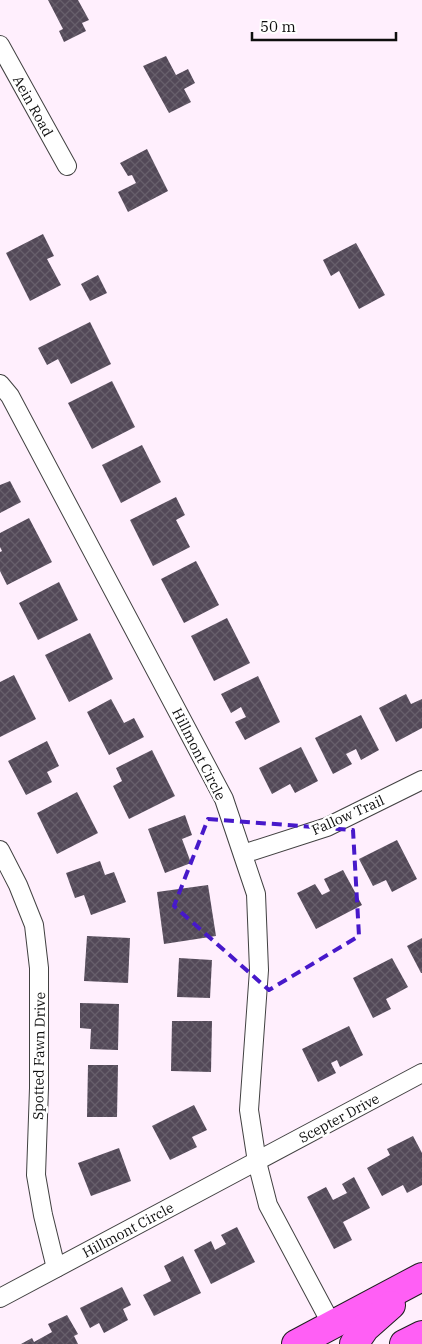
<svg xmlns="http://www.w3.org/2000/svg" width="422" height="1344" viewBox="0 0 422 1344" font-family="'IBM Plex Serif',serif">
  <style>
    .building { fill: url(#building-cross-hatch) }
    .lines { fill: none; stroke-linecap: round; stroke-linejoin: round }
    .street-casing { stroke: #414141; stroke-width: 20 }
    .primary-casing { stroke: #1f1f1f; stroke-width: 30 }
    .street { stroke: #fff; stroke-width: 18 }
    .primary { stroke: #ff5ff5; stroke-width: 28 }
    .marked { fill: none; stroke: #4719ca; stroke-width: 4; stroke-dasharray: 10 6; stroke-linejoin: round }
    .labels { text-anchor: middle; stroke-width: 5; stroke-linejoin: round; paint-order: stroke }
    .street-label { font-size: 14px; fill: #0e0e0e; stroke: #fff }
  </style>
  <defs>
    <pattern id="building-cross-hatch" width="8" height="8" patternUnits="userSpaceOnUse" patternTransform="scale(1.25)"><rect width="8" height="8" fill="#534958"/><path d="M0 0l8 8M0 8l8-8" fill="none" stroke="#675f6b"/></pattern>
  </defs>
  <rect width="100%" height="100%" fill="#ffeffd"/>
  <g class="building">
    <polygon points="48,0 78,0 89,20 82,23 86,31 64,42 59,31 63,29"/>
    <polygon points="166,56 176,75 188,69 195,83 184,89 191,102 169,113 143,66"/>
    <polygon points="147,149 168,191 128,212 118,192 136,183 132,175 128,176 120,163"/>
    <polygon points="43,234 54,256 47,259 61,285 30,301 6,253"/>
    <polygon points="356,243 385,295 359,309 339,271 331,276 323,260"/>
    <polygon points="98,275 107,293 90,301 81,284"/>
    <polygon points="90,322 111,364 71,384 58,359 47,365 38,348"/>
    <polygon points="112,381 135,427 92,449 68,403"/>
    <polygon points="142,445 161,482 121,503 102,465"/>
    <polygon points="10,481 21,502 0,513 0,485"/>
    <polygon points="176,497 185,515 176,520 190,547 153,566 130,520"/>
    <polygon points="29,518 52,562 7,585 0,571 0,552 2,551 0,547 0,533"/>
    <polygon points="196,561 219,605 184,623 161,579"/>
    <polygon points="59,582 78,620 38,640 19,603"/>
    <polygon points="227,618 250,663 214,681 191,636"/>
    <polygon points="90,633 113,679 69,702 45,655"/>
    <polygon points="14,675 36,719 0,737 0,682"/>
    <polygon points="258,676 280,722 245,740 235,722 246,717 241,707 231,713 221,694"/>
    <polygon points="406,694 411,704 422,699 422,728 396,742 379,708"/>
    <polygon points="111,699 124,723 134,718 144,737 109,755 87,712"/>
    <polygon points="361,715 379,750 361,760 356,749 346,754 352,764 333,774 315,738"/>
    <polygon points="47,741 59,766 47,772 52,782 26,795 8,761"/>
    <polygon points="301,747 318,781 295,793 290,784 272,794 259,768"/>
    <polygon points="152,750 175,796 129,819 113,786 122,781 116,768"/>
    <polygon points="77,792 98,833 57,854 37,813"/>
    <polygon points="185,815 192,835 182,839 191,863 165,873 148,829"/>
    <polygon points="397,840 417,879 392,892 386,880 373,886 359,859"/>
    <polygon points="100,861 105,875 114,872 126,902 91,915 84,895 75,898 66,873"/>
    <polygon points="343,870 362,905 316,929 297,893 315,884 322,895 330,891 324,879"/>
    <polygon points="208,885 216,936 164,944 157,892"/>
    <polygon points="87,936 130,938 128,983 84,981"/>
    <polygon points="422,938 422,973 421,973 407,946"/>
    <polygon points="179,958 212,960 210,998 177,997"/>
    <polygon points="392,958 408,987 386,999 391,1009 373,1018 353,978"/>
    <polygon points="80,1003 119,1004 118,1050 90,1049 91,1029 80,1028"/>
    <polygon points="172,1021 212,1021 211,1072 171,1071"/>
    <polygon points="349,1026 363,1055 340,1067 337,1060 331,1063 336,1073 318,1082 302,1049"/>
    <polygon points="88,1065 118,1065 117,1117 87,1117"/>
    <polygon points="194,1105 207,1130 192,1137 197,1147 170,1160 152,1126"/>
    <polygon points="413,1136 422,1153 422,1185 407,1193 403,1185 382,1196 367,1168 390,1155 387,1149"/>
    <polygon points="119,1148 131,1181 91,1196 78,1163"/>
    <polygon points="354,1177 370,1208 343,1222 352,1240 334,1249 307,1197 326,1187 333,1200 347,1193 342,1184"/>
    <polygon points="237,1227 255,1262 211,1284 194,1250 211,1241 215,1250 226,1244 221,1235"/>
    <polygon points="183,1256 201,1293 154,1316 143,1295 171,1281 164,1266"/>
    <polygon points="122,1287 131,1305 123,1309 128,1320 104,1333 99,1323 90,1328 80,1308"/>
    <polygon points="67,1315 78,1334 74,1336 78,1344 21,1344 32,1338 34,1342 52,1332 48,1324"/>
  </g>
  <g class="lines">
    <g class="street-casing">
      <g id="street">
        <polyline points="0,45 67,166"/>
        <polyline points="0,384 10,396 224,799 256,894 259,970 249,1110 257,1162 268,1205 332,1325"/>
        <polyline points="0,850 18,885 34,925 39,968 39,1088 36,1175 43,1215 56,1268"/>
        <polyline points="243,854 327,827 422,780"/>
        <polyline points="0,1298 422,1073"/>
      </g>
    </g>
    <g class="primary-casing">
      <g id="primary">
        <polyline points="296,1344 422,1277"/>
        <polyline points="354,1344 365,1328 391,1305"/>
        <polyline points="404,1344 422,1335"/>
      </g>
    </g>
    <use href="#street" class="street"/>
    <use href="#primary" class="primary"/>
  </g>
  <path class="marked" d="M208,819l145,11 6,106 -90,54 -95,-84z"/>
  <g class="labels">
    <g class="street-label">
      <text transform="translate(33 106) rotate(61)" y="5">Aein Road</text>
      <text transform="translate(199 754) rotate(63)" y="5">Hillmont Circle</text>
      <text transform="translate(348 815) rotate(-24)" y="5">Fallow Trail</text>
      <text transform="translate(39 1056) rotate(-89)" y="5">Spotted Fawn Drive</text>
      <text transform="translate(339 1118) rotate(-28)" y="5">Scepter Drive</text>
      <text transform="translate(128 1230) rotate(-28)" y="5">Hillmont Circle</text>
    </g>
  </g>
  <path d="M252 32v8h144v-8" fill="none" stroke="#0e0e0e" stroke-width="2.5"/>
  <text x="260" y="32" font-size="15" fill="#0e0e0e" stroke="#ffffff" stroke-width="4" paint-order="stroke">50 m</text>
</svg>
